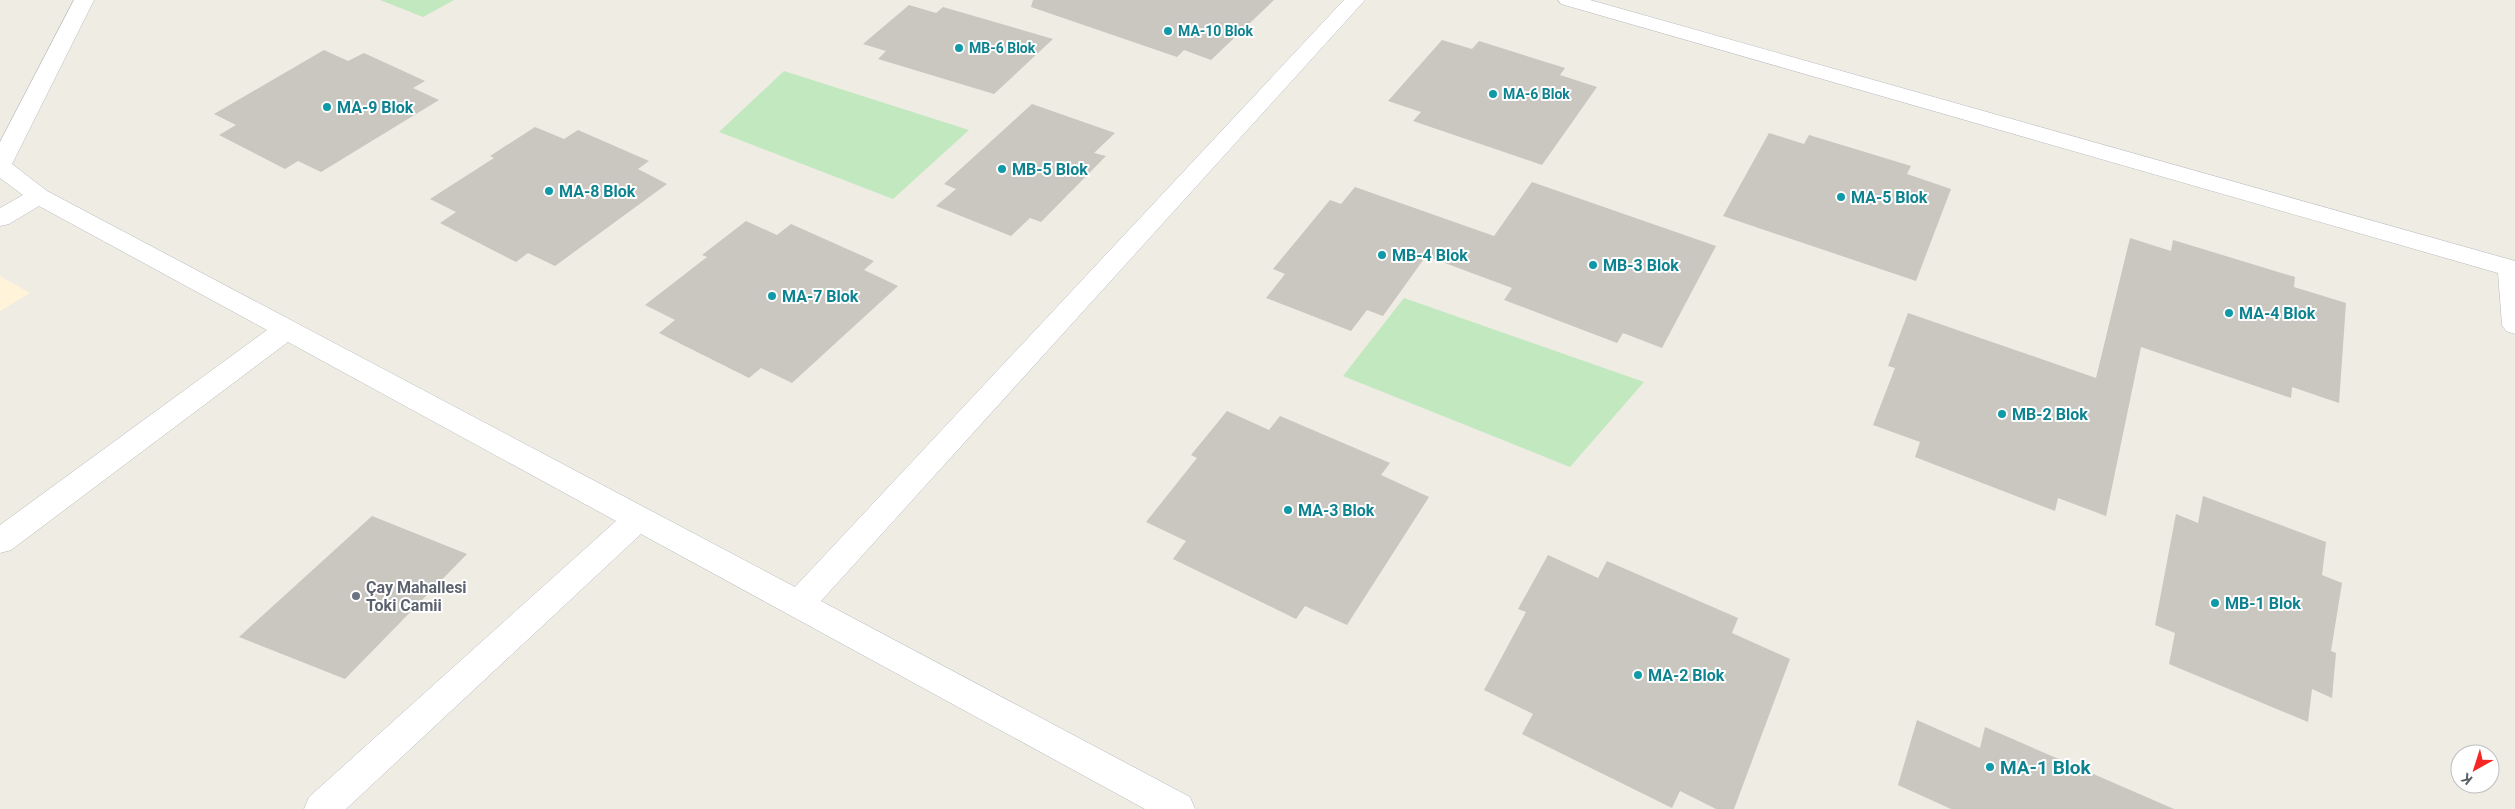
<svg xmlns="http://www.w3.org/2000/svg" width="2515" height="809" viewBox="0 0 2515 809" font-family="Roboto,sans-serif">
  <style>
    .commercial { fill: #fff4d9 }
    .green { fill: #c1e8be }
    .building { fill: #cac6c0 }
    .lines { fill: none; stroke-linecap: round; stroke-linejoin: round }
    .minor-casing { stroke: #b6babe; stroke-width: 1 }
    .minor { fill: #fff; fill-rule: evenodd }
    .culture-dot { fill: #0f9aa8; stroke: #fff; stroke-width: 2 }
    .worship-dot { fill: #6b7280; stroke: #fff; stroke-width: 2 }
    .labels { text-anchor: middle; stroke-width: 4; stroke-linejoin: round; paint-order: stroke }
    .far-culture-label { font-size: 14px; font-weight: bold; fill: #0d838f; stroke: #fff; text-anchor: start }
    .culture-label { font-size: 16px; font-weight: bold; fill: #0d838f; stroke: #fff; text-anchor: start }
    .worship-label { font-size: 16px; font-weight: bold; fill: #5b616d; stroke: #fff; text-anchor: start }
    .near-culture-label { font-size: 19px; font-weight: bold; fill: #0d838f; stroke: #fff; text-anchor: start }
  </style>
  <rect width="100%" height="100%" fill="#efece3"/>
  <polygon class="commercial" points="0,276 30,293 0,311"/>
  <g class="green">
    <polygon points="380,0 454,0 423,17"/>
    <polygon points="784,71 969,130 893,199 719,132"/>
    <polygon points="1404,298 1644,382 1570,467 1343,376"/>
  </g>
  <g class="building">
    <polygon points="1033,0 1274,0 1211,60 1184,50 1177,57 1031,7"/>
    <polygon points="909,5 936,13 943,7 1053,39 994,94 878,59 886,51 863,44"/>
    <polygon points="1442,40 1472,49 1479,41 1565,68 1560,75 1597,87 1542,165 1413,121 1421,112 1388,101"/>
    <polygon points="324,50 348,61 364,53 425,81 413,88 439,100 321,172 298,161 285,169 219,135 236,125 214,114"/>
    <polygon points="1032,104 1115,133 1094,153 1106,156 1041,222 1030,218 1011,236 936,206 956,189 944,184"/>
    <polygon points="535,127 564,139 578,130 649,161 638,169 667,184 555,266 528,253 516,262 440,223 456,212 430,199 494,158 490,156"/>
    <polygon points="1769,133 1804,144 1809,135 1911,166 1907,174 1951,189 1916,281 1723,216"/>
    <polygon points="1532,182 1716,246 1662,348 1623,333 1617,343 1504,300 1512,288 1426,256 1383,316 1367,310 1351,331 1266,298 1285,274 1273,269 1330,200 1341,204 1355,187 1494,236"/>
    <polygon points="746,221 777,235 791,224 874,261 864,270 898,286 792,383 761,368 749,378 659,333 675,320 645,305 707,257 702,255"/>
    <polygon points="2130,238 2171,251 2173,240 2295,277 2294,287 2346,303 2339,403 2292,387 2291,398 2141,347 2106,516 2058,498 2055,511 1915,457 1920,442 1873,425 1895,368 1888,366 1908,313 2096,378"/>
    <polygon points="1227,411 1269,430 1280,416 1390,463 1381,475 1429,497 1347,625 1305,606 1296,619 1173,559 1186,541 1146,522 1197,458 1191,455"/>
    <polygon points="2203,496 2326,542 2322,575 2342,583 2331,651 2336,653 2332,698 2312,689 2308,722 2169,664 2175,633 2155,625 2176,514 2198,523"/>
    <polygon points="372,516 467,554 345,679 239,637"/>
    <polygon points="1548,555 1598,578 1607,561 1738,618 1732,633 1790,659 1734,809 1716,809 1680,791 1672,808 1522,734 1533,714 1484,690 1526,612 1518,609"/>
    <polygon points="1917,720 1980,748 1985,727 2174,809 1951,809 1898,785"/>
  </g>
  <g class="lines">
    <g class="minor-casing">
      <g id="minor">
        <polygon points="74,0 94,0 12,164 47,191 795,587 1344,0 1365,0 821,601 1190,797 1195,809 1145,809 641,534 346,809 304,809 309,797 616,521 288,342 11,550 0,553 0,525 267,330 39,206 9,224 0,226 0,208 23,195 0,178 0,142"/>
        <polygon points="1558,0 1590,0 2515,261 2515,334 2506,331 2502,325 2498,273 1561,4"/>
      </g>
    </g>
    <use href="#minor" class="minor"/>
  </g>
  <g class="culture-dot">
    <circle cx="1168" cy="31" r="5"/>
    <circle cx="959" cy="48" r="5"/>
    <circle cx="1493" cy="94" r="5"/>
    <circle cx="327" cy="107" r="5"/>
    <circle cx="1002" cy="169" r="5"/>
    <circle cx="549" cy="191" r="5"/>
    <circle cx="1841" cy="197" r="5"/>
    <circle cx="1382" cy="255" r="5"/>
    <circle cx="1593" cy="265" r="5"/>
    <circle cx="772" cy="296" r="5"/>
    <circle cx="2229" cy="313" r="5"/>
    <circle cx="2002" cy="414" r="5"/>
    <circle cx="1288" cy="510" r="5"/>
    <circle cx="2215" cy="603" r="5"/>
    <circle cx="1638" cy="675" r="5"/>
    <circle cx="1990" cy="767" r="5"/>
  </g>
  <circle class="worship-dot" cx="356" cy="596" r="5"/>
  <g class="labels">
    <g class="far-culture-label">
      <text x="1178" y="36">MA-10 Blok</text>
      <text x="969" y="53">MB-6 Blok</text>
      <text x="1503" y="99">MA-6 Blok</text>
    </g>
    <g class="culture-label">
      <text x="337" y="113">MA-9 Blok</text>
      <text x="1012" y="175">MB-5 Blok</text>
      <text x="559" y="197">MA-8 Blok</text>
      <text x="1851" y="203">MA-5 Blok</text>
      <text x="1392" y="261">MB-4 Blok</text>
      <text x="1603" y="271">MB-3 Blok</text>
      <text x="782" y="302">MA-7 Blok</text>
      <text x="2239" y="319">MA-4 Blok</text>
      <text x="2012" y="420">MB-2 Blok</text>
      <text x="1298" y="516">MA-3 Blok</text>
      <text x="2225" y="609">MB-1 Blok</text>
      <text x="1648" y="681">MA-2 Blok</text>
    </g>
    <g class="worship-label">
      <text x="366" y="593">Çay Mahallesi<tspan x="366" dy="18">Toki Camii</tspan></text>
    </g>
    <g class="near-culture-label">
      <text x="2000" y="774">MA-1 Blok</text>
    </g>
  </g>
  <g transform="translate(2475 769) rotate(219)"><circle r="24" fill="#ffffff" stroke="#bdbfc1"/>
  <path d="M0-4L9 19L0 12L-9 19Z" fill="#f42724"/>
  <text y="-8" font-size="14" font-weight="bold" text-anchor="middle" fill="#5b6065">K</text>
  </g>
</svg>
